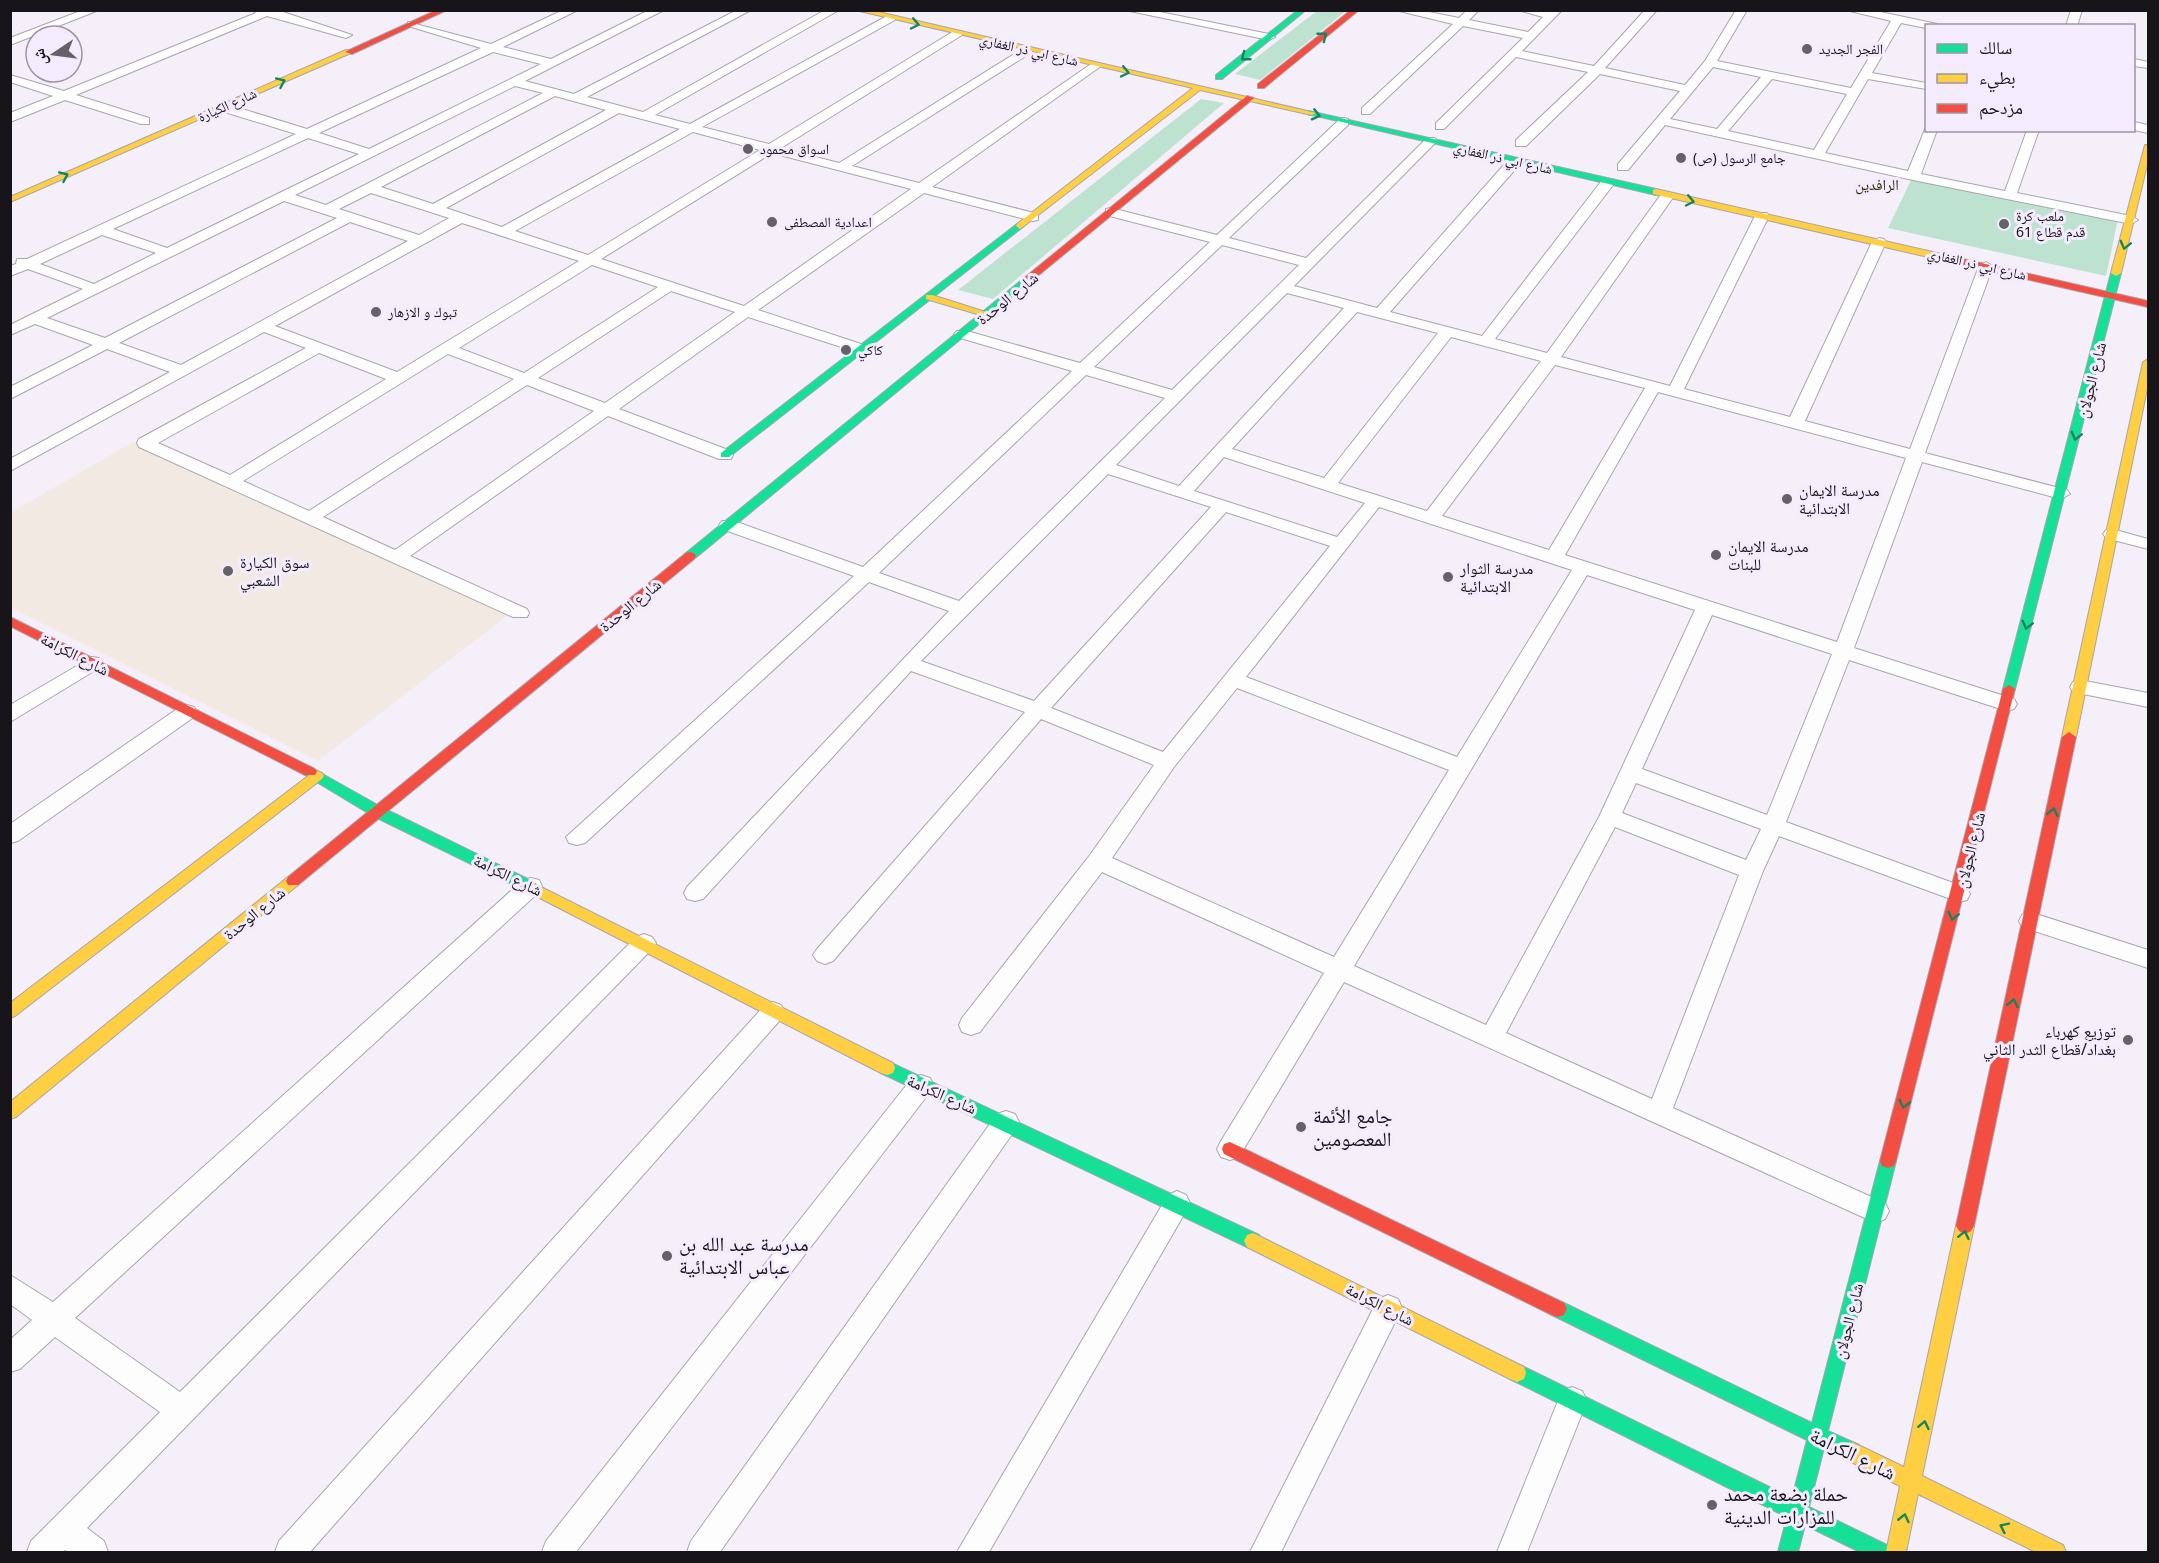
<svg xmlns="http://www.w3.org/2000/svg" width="2159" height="1563" viewBox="0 0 2159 1563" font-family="'Noto Sans','Noto Naskh Arabic',sans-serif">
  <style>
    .commercial { fill: #f2e9e2 }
    .green { fill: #bee2d0 }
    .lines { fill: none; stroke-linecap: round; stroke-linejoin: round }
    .street-casing { stroke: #a9a5ad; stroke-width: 2 }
    .fast-casing { stroke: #a9a5ad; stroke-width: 2 }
    .slow-casing { stroke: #a9a5ad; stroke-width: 2 }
    .jam-casing { stroke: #a9a5ad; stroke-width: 2 }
    .street { fill: #fdfdfe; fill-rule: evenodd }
    .fast { fill: #16e098; fill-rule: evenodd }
    .slow { fill: #ffcf43; fill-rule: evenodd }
    .jam { fill: #f24e42; fill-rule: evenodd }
    .oneway { stroke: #16845f }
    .poi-dot { fill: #646168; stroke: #f4ebfd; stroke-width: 2 }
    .labels { text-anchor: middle; stroke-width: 6; stroke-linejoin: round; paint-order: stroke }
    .far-poi-label { font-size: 14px; fill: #17141a; stroke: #f4ebfd; text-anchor: start }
    .far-street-label { font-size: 14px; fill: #17141a; stroke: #f4ebfd }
    .far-neighbourhood-label { font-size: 15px; fill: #302900; stroke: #f4ebfd }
    .street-label { font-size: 16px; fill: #17141a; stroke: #f4ebfd }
    .poi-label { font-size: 16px; fill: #17141a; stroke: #f4ebfd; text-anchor: start }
    .near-poi-label { font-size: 20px; fill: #17141a; stroke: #f4ebfd; text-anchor: start }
    .near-street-label { font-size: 20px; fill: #17141a; stroke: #f4ebfd }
  </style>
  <rect width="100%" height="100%" fill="#f4eff9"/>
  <polygon class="commercial" points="133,442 508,615 318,761 11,608 10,513"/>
  <g class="green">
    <polygon points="1317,11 1346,11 1260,80 1235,74"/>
    <polygon points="1201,99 1224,103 993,299 958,290"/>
    <polygon points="1913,176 2118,219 2106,276 1888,228"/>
  </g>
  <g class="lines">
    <g class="street-casing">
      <g id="street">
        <polygon points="83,10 99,10 10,45 10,38"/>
        <polygon points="253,10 277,10 352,35 346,38 267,16 76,95 149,118 149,124 141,124 65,100 10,122 10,113 53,96 10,82 10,75 64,91 256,13"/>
        <path d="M563,10h15l-75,37 48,12 98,-49h15l-139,71 49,13 163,-84h14l-164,87 56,15 182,-102h14l-184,105 35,9 197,-108h8v4l-193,107 67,17 185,-113h8v4l-181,113 58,15 185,-115h8v4l-180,114 67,17 172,-119 10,2 -169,121 106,27v6l-5,1 -109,-28 -166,117 109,36 3,3 -3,3h-10l-109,-35 -129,92 112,42 2,4 -2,4h-12l-111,-43 -198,140 117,53 2,4 -2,4h-14l-374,-170 -2,-4 2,-4 167,-91 -42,-16 -254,139v-12l160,-87 -63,-23 -97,50v-12l83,-42 -58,-21 -25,11v-10l73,-36 -55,-20 -18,7v-10l6,-2 1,-5h10l269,-125 -78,-24v-6h8l81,25 174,-81 -73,-22v-4l83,22zM493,52l48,12 -172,85 -50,-16zM515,86l28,7 -217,112 -31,-10zM555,96l51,14 -173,94 -52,-17zM619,113l61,16 -178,98 -56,-19zM693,132l67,18 -172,105 -73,-24zM308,138l51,16 -192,94 -54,-19zM772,153l139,36 -167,117 -143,-47zM371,193l78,25 -30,17 -80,-26zM284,201l53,17 -232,120 -58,-20zM350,222l58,19 -227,124 -62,-22zM462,223l117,38 -182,111 -122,-46zM102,235l54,18 -62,31 -54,-20zM592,265l66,22 -134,86 -65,-25zM671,291l64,21 -130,91 -67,-25zM319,353l67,26 -156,96 -72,-32zM448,354l66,25 -205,132 -66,-30zM527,385l67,26 -199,139 -72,-33z"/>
        <polygon points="1125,10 1150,10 1269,34 1275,37 1269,40"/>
        <path d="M1395,10h24l40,8 8,-8h12l-10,10 59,12 15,-15 -25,-7h44l-40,41 72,15 51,-56h12l-52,58 80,17 20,-24 31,-51h11l-30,51 134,27 40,-67 -45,-11h25l66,14 1,2h-12v2l-25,-5 -29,50 54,10v6l-58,-10 -43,74 83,18 18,-44v3h11l-16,44 84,17 22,-61h12l-22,63 114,23 7,4 -7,4 -218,-44 -248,-55 -37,45h-10v-6l62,-73 -80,-17 -74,72h-10v-6l72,-68 -72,-15 -72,72h-8v-6l87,-85 -60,-12 -93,88h-8v-6l91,-84zM1713,67l48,10 -44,52 -47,-10zM1772,79l75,15 -33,56 -86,-19z"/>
        <polygon points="2071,10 2082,10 2077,26 2066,26"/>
        <polygon points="2134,59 2148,62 2148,68 2134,66"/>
        <path d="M1344,118l4,1v6l-119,113 77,20 121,-120h8l2,3 -143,145 83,22 133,-150h10v6l-130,148 92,24 121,-157h10v6l-118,154 52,14 115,-160h10l2,3 -113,161 109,29 85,-170 2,-3h10l2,3 -85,173 106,28 82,-175 7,-4 5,1 2,3 -81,179 105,28 69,-183 7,-4 7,4 -68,187 142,37 3,4 -9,5 -139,-37 -68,186 160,51 3,5 -3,5 -7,2 -158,-51 -63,162 181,66 3,6 -3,6 -8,2 -180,-66 -16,35 -90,237 212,95 4,8 -4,8 -9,4 -9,-4 -523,-237 -105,175 -9,3 -9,-3 -4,-8 4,-8 103,-168 -222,-101 -122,160 -9,3 -9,-3 -3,-7 3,-7 128,-163 64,-90 -113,-46 -208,242 -8,3 -8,-3 -4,-6 4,-6 208,-237 -114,-41 -208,228 -8,2 -8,-2 -3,-6 3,-6 262,-276 -80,-29 -284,261 -8,2 -8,-2 -3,-6 288,-261 -132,-47 -3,-4 3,-4h12l129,46 209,-196 -115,-34 -3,-3 3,-3h10l113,32 130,-121 -104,-27v-6l5,-1 106,27 123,-116zM1222,245l77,20 -127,125 -78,-23zM1287,293l57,15 -165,178 -63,-21zM1357,312l81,21 -114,145 -92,-29zM1451,337l90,24 -114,150 -89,-28zM1555,365l90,23 -96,162 -107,-34zM1086,375l79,23 -206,203 -80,-28zM1658,392l248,66 -69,184 -272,-87zM1224,457l141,46 -28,34 -143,-46zM1108,474l103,33 -177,194 -113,-40zM1379,507l193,63 -115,187 -211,-80zM1226,512l104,34 -167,206 -112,-44zM1587,575l108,35 -96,207 -113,208 -132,-59zM1712,615l120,39 -65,161 -125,-46zM1237,688l212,82 -115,187 -222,-99 62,-91zM1636,783l125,46 -15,31 -124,-47zM1615,827l124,48 -87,224 -146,-66z"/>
        <polygon points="2134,122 2148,125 2148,133 2134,130"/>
        <polygon points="2112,529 2148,539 2148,549 2106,538 2103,534 2106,530"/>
        <polygon points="92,657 99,658 102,663 99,668 10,722 10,705"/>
        <polygon points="2080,680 2148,693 2148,707 2073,692 2070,687 2073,682"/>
        <polygon points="187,705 194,707 197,712 194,717 18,841 10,843 10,824 180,707"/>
        <polygon points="531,878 539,880 542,886 539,892 75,1318 180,1392 636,937 644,934 652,937 656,943 652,949 87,1528 104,1541 108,1552 68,1552 65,1550 63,1552 27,1552 31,1541 160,1412 55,1337 20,1369 10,1372 10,1340 32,1320 10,1304 10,1275 53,1302 523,880"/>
        <polygon points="2030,912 2148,950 2148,968 2022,927 2019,921 2022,915"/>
        <polygon points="773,1002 781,1005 785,1012 781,1019 310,1552 275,1552 279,1541 765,1005"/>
        <polygon points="921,1075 930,1078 933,1085 930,1092 576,1552 542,1552 546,1541 912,1078"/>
        <polygon points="1006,1111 1015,1114 1019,1122 1015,1130 720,1552 687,1552 691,1541 997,1114"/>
        <polygon points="1177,1191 1186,1195 1190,1203 1186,1211 989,1552 957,1552 1168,1195"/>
        <polygon points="1388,1295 1398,1299 1402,1308 1281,1552 1250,1552 1378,1299"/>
        <polygon points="1572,1387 1582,1391 1587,1401 1527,1552 1497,1552 1562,1391"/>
      </g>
    </g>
    <g class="fast-casing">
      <g id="fast">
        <polygon points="1298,10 1306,10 1222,79 1216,79 1216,75"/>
        <polygon points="1309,111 1656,189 1660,192 1656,195 1312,115 1309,115"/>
        <polygon points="1017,224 1024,226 729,457 721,457 721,453"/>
        <polygon points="2116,270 2121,273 2015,689 2009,693 2003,689 2111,273"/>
        <polygon points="1023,279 1031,281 694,559 686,559 684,556 686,553"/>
        <polygon points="310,767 383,808 536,883 538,887 536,891 526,891 373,816 305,775 303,772 305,769"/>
        <polygon points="887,1061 1259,1235 1262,1241 1259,1247 1253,1249 1247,1247 881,1073 879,1068 881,1063"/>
        <polygon points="1888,1154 1894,1156 1896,1161 1828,1431 1859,1445 1862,1452 1859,1459 1852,1462 1824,1448 1809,1507 1887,1545 1890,1552 1860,1552 1805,1525 1798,1552 1778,1552 1787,1517 1510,1379 1508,1373 1510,1367 1517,1364 1524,1367 1792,1498 1807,1440 1552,1315 1549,1309 1552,1303 1558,1301 1564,1303 1812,1423 1880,1161 1882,1156"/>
      </g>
    </g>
    <g class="slow-casing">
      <g id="slow">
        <polygon points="855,10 870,10 1316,113 1312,115 1200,90 1020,229 1016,226 1017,224 1193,88"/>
        <polygon points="346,50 353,52 10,202 10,197"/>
        <polygon points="2145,145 2148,145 2148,161 2121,273 2116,276 2111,273"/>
        <polygon points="1656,189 1937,253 1942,256 1937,259 1653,194 1653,190"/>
        <polygon points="926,295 932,295 992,314 984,316 926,299"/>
        <polygon points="2148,359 2148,384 2076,737 2069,742 2062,737 2143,362"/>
        <polygon points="317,771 322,773 324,776 322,779 15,1016 10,1018 10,1003 312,773"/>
        <polygon points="293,876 298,877 300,881 298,885 16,1117 10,1119 10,1102 288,877"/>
        <polygon points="531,882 893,1063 895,1068 893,1073 887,1075 881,1073 526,891 524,887 526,883"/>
        <polygon points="1965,1218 1971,1221 1974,1226 1922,1476 2063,1545 2066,1552 2036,1552 1918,1494 1906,1552 1886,1552 1900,1486 1845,1459 1842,1452 1845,1445 1852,1442 1904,1467 1956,1226 1959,1221"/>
        <polygon points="1253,1233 1524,1367 1526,1373 1524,1379 1517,1382 1510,1379 1247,1247 1244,1241 1247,1235"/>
      </g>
    </g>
    <g class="jam-casing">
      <g id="jam">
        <polygon points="437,10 447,10 352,54 345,52"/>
        <polygon points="1351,10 1359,10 1264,88 1258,88 1258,84"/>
        <polygon points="1247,96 1254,98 1029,283 1023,283 1023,279"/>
        <polygon points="1937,253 2148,301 2148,307 1934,258 1932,256"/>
        <polygon points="690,552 694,553 696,556 694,559 298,885 288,885 286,881 288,877 686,553"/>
        <polygon points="10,617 315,769 317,772 315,775 305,775 10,626"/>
        <polygon points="2009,685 2015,689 1896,1161 1894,1166 1888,1168 1882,1166 1880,1161 2003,689"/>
        <polygon points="2069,732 2076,737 1974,1226 1971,1231 1965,1234 1959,1231 1956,1226 2062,737"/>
        <polygon points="1230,1142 1564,1303 1567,1309 1564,1315 1558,1317 1552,1315 1224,1154 1222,1149 1224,1144"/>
      </g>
    </g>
    <use href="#street" class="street"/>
    <use href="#fast" class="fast"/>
    <use href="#slow" class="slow"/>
    <use href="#jam" class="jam"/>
  </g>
  <defs><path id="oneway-chevron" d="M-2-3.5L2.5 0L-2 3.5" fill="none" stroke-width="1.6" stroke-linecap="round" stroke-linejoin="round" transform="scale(1.5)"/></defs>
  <g class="oneway">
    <use href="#oneway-chevron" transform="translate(915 24) rotate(12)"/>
    <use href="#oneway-chevron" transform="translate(1323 36) rotate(-38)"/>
    <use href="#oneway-chevron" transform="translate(1245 57) rotate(142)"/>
    <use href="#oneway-chevron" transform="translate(1125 72) rotate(12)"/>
    <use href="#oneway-chevron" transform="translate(281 82) rotate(-24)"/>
    <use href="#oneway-chevron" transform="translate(1316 115) rotate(14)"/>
    <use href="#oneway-chevron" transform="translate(64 176) rotate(-24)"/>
    <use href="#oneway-chevron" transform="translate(1690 201) rotate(12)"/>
    <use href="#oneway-chevron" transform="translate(2125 245) rotate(104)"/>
    <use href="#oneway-chevron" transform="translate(2076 436) rotate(104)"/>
    <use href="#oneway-chevron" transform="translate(2027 625) rotate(104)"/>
    <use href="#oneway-chevron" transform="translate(2053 812) rotate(-78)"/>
    <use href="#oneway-chevron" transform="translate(1953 916) rotate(104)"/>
    <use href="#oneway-chevron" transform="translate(2013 1003) rotate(-78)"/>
    <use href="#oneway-chevron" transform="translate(1904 1104) rotate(104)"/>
    <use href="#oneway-chevron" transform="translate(1964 1235) rotate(-78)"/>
    <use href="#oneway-chevron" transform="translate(1924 1425) rotate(-78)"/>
    <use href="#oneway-chevron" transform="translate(1904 1518) rotate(-77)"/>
    <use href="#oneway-chevron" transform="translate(2004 1527) rotate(-154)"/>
  </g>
  <g class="poi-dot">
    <circle cx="1807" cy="49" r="6"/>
    <circle cx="748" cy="149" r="6"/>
    <circle cx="1681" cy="158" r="6"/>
    <circle cx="772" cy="222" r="6"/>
    <circle cx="2004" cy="224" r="6"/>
    <circle cx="376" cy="312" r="6"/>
    <circle cx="846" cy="350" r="6"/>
    <circle cx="1787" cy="499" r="6"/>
    <circle cx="1716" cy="555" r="6"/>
    <circle cx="228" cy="571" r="6"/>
    <circle cx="1448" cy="577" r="6"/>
    <circle cx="2128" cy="1040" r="6"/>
    <circle cx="1301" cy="1127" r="6"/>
    <circle cx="667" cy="1256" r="6"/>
    <circle cx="1712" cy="1505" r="6"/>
  </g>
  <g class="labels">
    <g class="far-poi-label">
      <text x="1819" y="54">الفجر الجديد</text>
      <text x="760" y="154">اسواق محمود</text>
      <text x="1693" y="163">جامع الرسول (ص)</text>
      <text x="2016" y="221">ملعب كرة<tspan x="2016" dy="16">قدم قطاع 61</tspan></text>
      <text x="784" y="227">اعدادية المصطفى</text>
      <text x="388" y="317">تبوك و الازهار</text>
      <text x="858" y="355">كاكي</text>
    </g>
    <g class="far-street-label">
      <text transform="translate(1029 50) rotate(13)" y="5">شارع ابي ذر الغفاري</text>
      <text transform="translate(227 105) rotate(-24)" y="5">شارع الكيارة</text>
      <text transform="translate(1503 158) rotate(13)" y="5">شارع ابي ذر الغفاري</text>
      <text transform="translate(1977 264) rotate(13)" y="5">شارع ابي ذر الغفاري</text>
    </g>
    <g class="far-neighbourhood-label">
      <text x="1877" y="190">الرافدين</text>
    </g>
    <g class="street-label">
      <text transform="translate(1007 298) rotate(-39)" y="6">شارع الوحدة</text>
      <text transform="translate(2091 380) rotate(-76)" y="6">شارع الجولان</text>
      <text transform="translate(630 605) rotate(-39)" y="6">شارع الوحدة</text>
      <text transform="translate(75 654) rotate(27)" y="6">شارع الكرامة</text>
      <text transform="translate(1970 850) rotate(-76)" y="6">شارع الجولان</text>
      <text transform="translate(508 875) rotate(26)" y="6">شارع الكرامة</text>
      <text transform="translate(254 913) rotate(-39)" y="6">شارع الوحدة</text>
      <text transform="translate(942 1094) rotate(24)" y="6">شارع الكرامة</text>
      <text transform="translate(1380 1304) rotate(27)" y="6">شارع الكرامة</text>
      <text transform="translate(1848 1321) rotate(-76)" y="6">شارع الجولان</text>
    </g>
    <g class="poi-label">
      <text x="1799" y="496">مدرسة الايمان<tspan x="1799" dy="18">الابتدائية</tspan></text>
      <text x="1728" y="552">مدرسة الايمان<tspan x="1728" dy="18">للبنات</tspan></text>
      <text x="240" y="568">سوق الكيارة<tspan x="240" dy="18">الشعبي</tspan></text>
      <text x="1460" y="574">مدرسة الثوار<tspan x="1460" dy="18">الابتدائية</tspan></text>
      <text x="2116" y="1037" text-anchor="end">توزيع كهرباء<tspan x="2116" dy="18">بغداد/قطاع الثدر الثاني</tspan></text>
    </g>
    <g class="near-poi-label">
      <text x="1313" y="1123">جامع الأئمة<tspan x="1313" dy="23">المعصومين</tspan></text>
      <text x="679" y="1251">مدرسة عبد الله بن<tspan x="679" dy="23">عباس الابتدائية</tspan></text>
      <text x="1724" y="1501">حملة بضعة محمد<tspan x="1724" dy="23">للمزارات الدينية</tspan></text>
    </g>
    <g class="near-street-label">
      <text transform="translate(1853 1454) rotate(26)" y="7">شارع الكرامة</text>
    </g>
  </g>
  <rect width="2159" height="1563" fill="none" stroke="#17141a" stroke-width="24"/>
  <rect x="1925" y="24" width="210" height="108" fill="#f4ebfd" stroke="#9c95a2" stroke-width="1.5"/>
  <rect x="1937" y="44" width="30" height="9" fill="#16e098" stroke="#9c95a2" stroke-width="1.5"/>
  <text x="1979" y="54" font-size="18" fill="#17141a">سالك</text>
  <rect x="1937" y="74" width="30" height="9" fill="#ffcf43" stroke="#9c95a2" stroke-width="1.5"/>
  <text x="1979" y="84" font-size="18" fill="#17141a">بطيء</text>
  <rect x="1937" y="104" width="30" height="9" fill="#f24e42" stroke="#9c95a2" stroke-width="1.5"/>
  <text x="1979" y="114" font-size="18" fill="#17141a">مزدحم</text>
  <g transform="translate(54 54) rotate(257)"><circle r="28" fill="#f4ebfd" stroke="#9c95a2" stroke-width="1.5"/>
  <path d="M0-4.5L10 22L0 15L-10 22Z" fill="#646168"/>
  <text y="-9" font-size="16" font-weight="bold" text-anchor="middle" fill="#17141a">ش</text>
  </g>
</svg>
